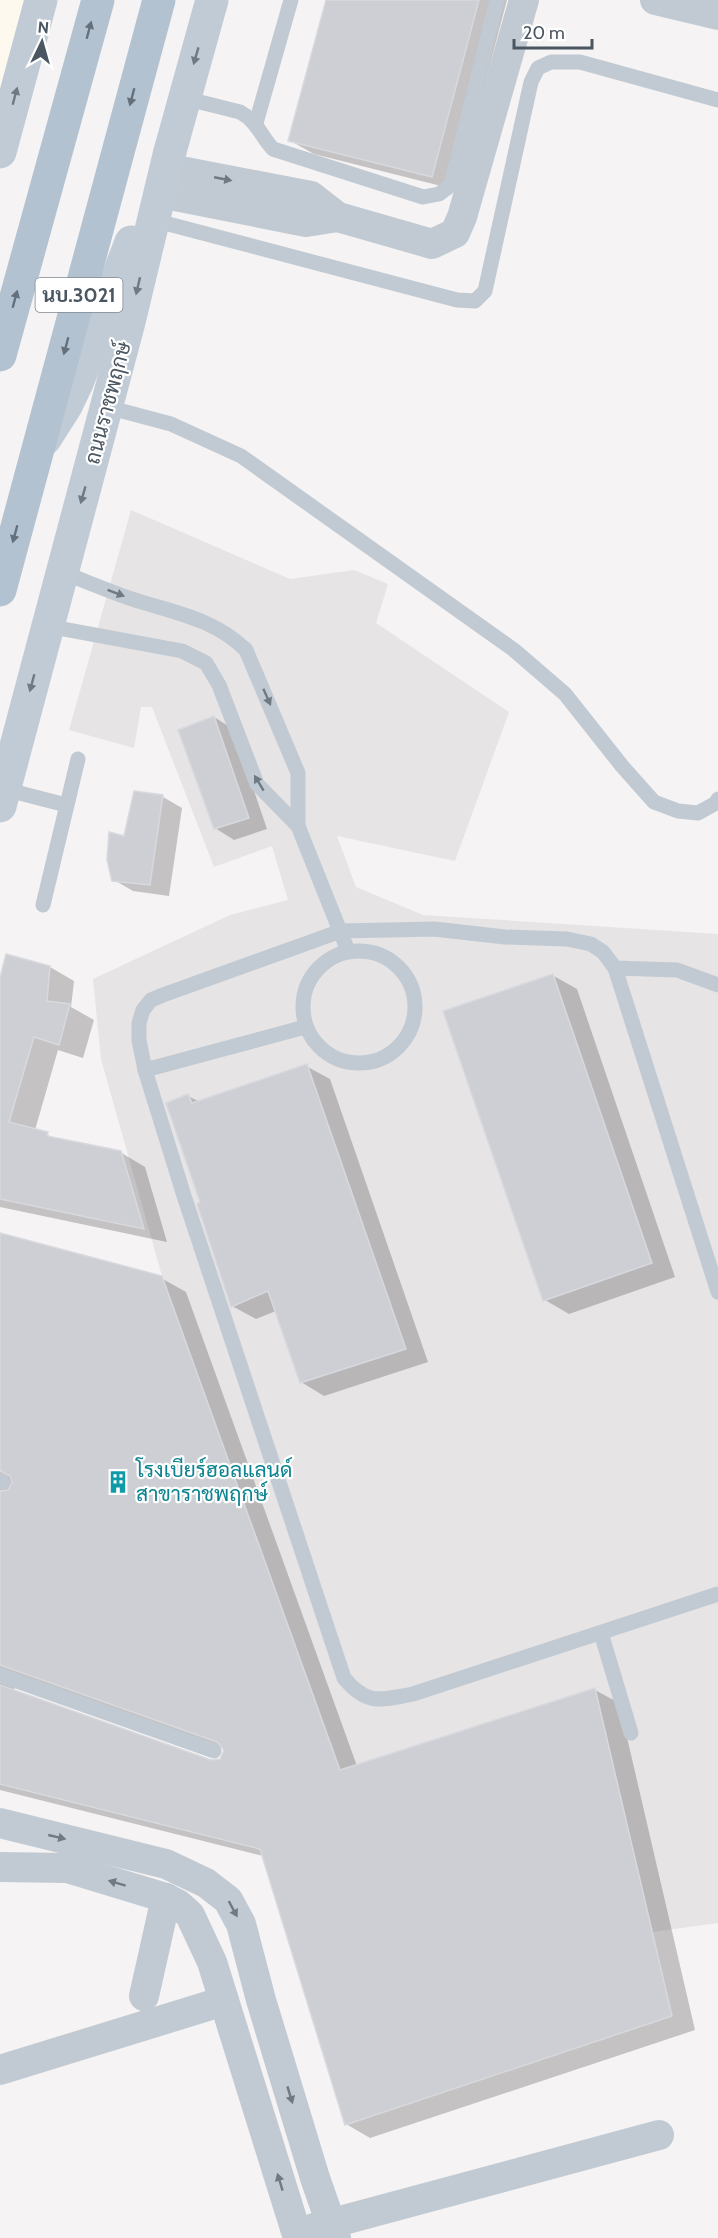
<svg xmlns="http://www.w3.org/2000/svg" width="718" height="2238" viewBox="0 0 718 2238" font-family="Cabin,Sarabun,sans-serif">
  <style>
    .commercial { fill: #fdf9ef }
    .education { fill: #e6e4e5 }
    .shadow { fill: #0003; fill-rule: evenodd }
    .building { fill: #cdcfd5; stroke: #d7d9de; stroke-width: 1.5 }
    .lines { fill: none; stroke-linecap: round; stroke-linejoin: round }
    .service { stroke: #c1cad2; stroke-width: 15 }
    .minor { stroke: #c1cad2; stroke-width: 30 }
    .secondary { stroke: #c1cbd6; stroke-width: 33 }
    .primary { stroke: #b3c2d1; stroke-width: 33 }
    .oneway { fill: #64717d }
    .oneway2 { fill: #6e7984 }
    .oneway3 { fill: #6e7983 }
    .labels { text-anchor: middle; stroke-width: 4.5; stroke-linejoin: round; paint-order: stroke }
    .shield { fill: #fff; stroke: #808990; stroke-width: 1.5 }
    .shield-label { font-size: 20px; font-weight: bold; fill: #4a5661 }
    .street-label { font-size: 21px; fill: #4a5661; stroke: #fff }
    .culture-label { font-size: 21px; fill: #0d838f; stroke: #fff; text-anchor: start }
  </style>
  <rect width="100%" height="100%" fill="#f5f3f3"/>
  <polygon class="commercial" points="0,0 27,0 0,95"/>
  <polygon class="education" points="131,510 290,579 354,570 388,584 376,623 509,712 455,861 337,836 356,887 423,915 718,934 718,1923 652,1932 595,1688 340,1770 162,1276 101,1059 93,979 230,915 288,900 272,846 214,867 152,707 141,707 134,748 69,730"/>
  <g class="shadow">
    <polygon points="328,0 507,0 457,190 314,154 289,140"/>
    <polygon points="214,717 233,729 267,829 234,840 215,828"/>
    <polygon points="163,797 182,808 169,896 133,891 114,880 126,837"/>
    <polygon points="50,967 74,981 71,1007 94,1020 83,1058 58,1050 35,1130 57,1139 120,1152 145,1167 167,1242 0,1207 0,984"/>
    <polygon points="552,975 577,989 675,1277 569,1314 545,1300"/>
    <polygon points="306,1066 330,1079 428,1362 324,1396 301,1382 276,1311 256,1319 232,1306 202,1203 188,1096 200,1102"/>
    <path d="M0,1235l161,43 25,14 171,474 238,-76 24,13 76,327 -325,108 -24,-14 -83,-268 -263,-66zM29,1679l196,70 -1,7 -7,6h-7l-195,-70 -1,-6z"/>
  </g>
  <g class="building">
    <polygon points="326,0 479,0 432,177 288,141"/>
    <polygon points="214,716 249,818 214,829 178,730"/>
    <polygon points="134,791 163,795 150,885 112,881 107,860 109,832 124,836"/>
    <polygon points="6,954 50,966 47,1001 70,1004 59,1045 34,1037 9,1122 48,1132 47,1136 121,1151 144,1229 0,1199 0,978"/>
    <polygon points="553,974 652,1263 543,1301 443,1011"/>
    <polygon points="307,1064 406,1349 300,1383 268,1291 231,1307 197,1204 200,1202 166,1103 188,1094 192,1103"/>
    <polygon points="0,1233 162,1276 340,1770 595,1688 672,2016 345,2125 260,1849 0,1784 0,1685 211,1760 220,1759 224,1750 217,1742 0,1665 0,1491 8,1490 12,1482 10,1476 0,1471"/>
  </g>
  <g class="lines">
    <g class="service">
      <path d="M184,98l56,14c18,10 20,23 33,37l150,48 16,-3 12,-9 46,-185"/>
      <polyline points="256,123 291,0"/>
      <polyline points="153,220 457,300 475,301 485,291 531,82 538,68 551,62 580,62 718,100"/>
      <polyline points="107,407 171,424 241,456 514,650 565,694 622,766 654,802 678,811 698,813 716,803 718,799"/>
      <path d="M62,572c23,9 46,19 70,27 43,14 81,19 114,51l52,123v53"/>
      <polyline points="47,626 182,651 206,663 219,685 257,784 298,826 348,951"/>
      <polyline points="4,789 66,805"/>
      <polyline points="43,905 78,759"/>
      <circle cx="359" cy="1007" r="56"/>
      <polyline points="615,968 677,970 718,985"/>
      <polyline points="145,1070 305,1027"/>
      <path d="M718,1292l-103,-324 -12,-16 -12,-8 -24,-5 -62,-2 -71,-8 -93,2 -178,64 -12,5 -8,10 -4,13v17l6,30 40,129 159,479c23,28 37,22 69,16l305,-100"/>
      <polyline points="0,1481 2,1482"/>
      <polyline points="601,1633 631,1733"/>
      <polyline points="0,1675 214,1751"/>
    </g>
    <g class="minor">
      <polyline points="655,0 718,15"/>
      <polyline points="160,193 306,222 338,217 311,196 165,168"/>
      <polyline points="338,217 432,244 455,233 462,217 524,0"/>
      <polyline points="0,1823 166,1864 206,1883 228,1900 241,1924 261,2000 315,2178 336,2238"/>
      <polyline points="0,1867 67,1868 166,1898 179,1905 190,1915 212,1962 298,2238"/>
      <polyline points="144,1996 166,1898"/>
      <polyline points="0,2070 224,2001"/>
      <polyline points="314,2228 659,2135"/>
    </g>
    <g class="secondary">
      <polyline points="0,152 41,0"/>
      <polyline points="45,439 66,406 77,383 131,242"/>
      <polyline points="0,806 129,322 169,155 212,0"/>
    </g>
    <g class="primary">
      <polyline points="0,355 98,0"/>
      <polyline points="0,590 159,0"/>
    </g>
  </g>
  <defs><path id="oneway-solid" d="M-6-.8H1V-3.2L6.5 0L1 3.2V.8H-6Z" transform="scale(1.5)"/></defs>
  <g class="oneway">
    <use href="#oneway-solid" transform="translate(89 30) rotate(-75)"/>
    <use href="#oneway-solid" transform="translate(132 97) rotate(105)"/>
    <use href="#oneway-solid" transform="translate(15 299) rotate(-75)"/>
    <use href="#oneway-solid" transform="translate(66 346) rotate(105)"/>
    <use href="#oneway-solid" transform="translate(15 534) rotate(105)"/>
  </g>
  <g class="oneway2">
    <use href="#oneway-solid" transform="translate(196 56) rotate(106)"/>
    <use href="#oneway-solid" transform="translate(15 96) rotate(-75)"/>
    <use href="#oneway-solid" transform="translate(138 286) rotate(103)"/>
    <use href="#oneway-solid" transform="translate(83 495) rotate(106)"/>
    <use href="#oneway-solid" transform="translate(32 683) rotate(105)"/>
  </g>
  <g class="oneway3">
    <use href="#oneway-solid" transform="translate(223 179) rotate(11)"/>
    <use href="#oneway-solid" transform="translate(116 593) rotate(21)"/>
    <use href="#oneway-solid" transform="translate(267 697) rotate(66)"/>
    <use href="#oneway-solid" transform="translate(259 783) rotate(-121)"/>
    <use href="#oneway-solid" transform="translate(57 1837) rotate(13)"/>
    <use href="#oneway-solid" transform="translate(117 1883) rotate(-163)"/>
    <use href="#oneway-solid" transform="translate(233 1909) rotate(62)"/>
    <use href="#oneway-solid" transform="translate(290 2095) rotate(73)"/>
    <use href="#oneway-solid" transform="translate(280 2182) rotate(-107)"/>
  </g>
  <defs>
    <g id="building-bare" transform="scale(1.8)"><path d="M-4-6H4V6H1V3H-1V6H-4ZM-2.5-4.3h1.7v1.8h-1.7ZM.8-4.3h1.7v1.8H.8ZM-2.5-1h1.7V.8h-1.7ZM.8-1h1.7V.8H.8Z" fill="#0f9aa8" stroke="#fff" stroke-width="2.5" paint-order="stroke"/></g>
  </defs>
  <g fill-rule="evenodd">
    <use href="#building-bare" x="118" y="1482"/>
  </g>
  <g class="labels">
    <rect class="shield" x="35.5" y="278" width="87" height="34" rx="4.5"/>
    <g class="shield-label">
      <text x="79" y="302">นบ.3021</text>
    </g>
    <g class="street-label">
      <text transform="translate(108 403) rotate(-75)" y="7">ถนนราชพฤกษ์</text>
    </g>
    <g class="culture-label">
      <text x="136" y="1477">โรงเบียร์ฮอลแลนด์<tspan x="136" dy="24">สาขาราชพฤกษ์</tspan></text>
    </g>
  </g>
  <g transform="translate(42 42) rotate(5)" stroke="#ffffff" stroke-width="4.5" paint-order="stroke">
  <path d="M0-4.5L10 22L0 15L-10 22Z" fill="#4a5661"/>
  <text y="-9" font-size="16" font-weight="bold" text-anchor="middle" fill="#4a5661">N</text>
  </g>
  <path d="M514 39v9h78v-9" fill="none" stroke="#4a5661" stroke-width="3"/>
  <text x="523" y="39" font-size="18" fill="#4a5661" stroke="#ffffff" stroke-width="4.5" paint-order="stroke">20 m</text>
</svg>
